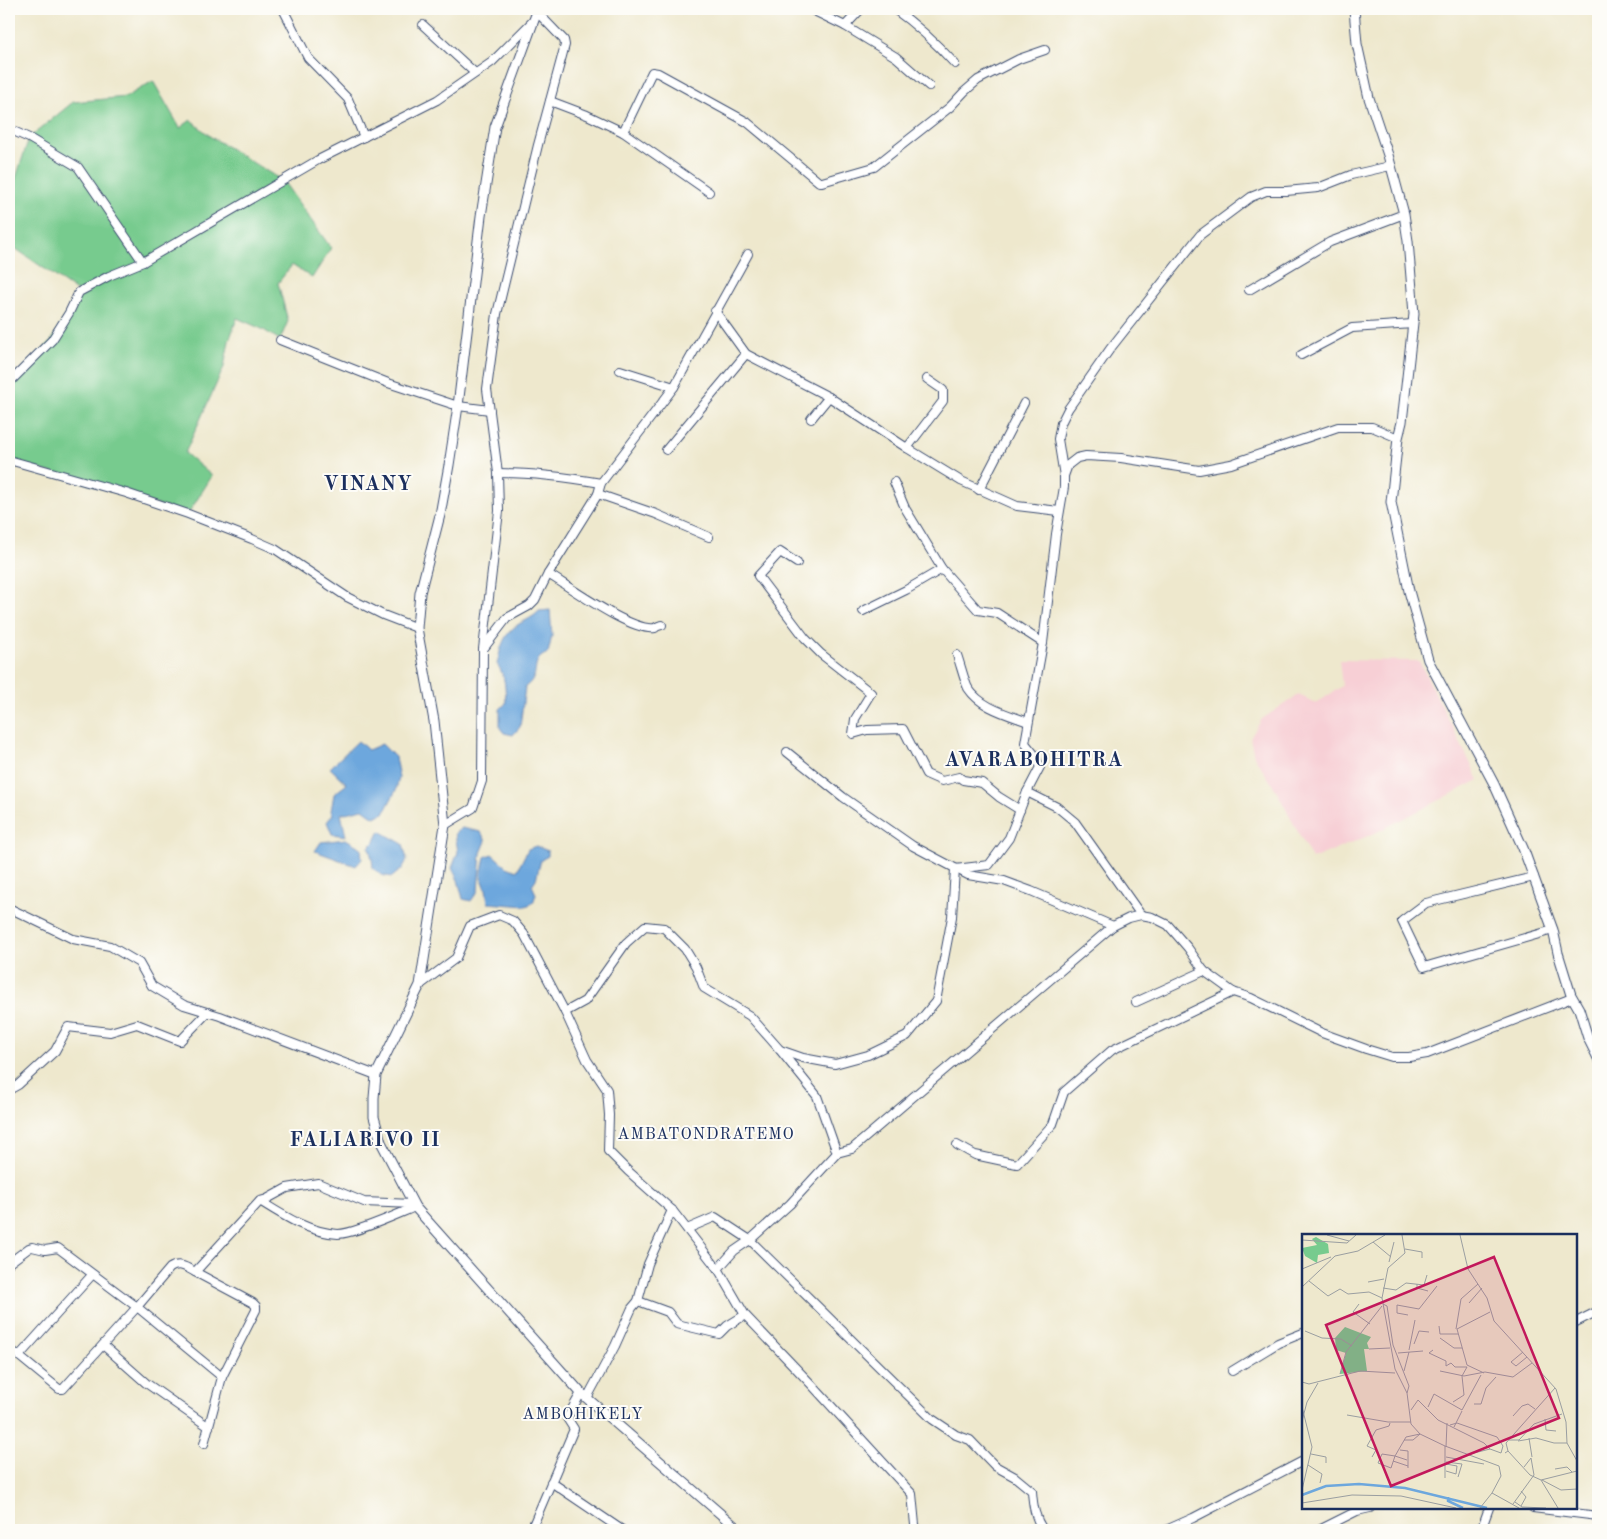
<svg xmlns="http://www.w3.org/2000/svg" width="1607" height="1539" viewBox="0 0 1607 1539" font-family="'Old Standard TT',serif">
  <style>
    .built { fill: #f7cfd5 }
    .green { fill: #77cb8e; stroke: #497d76 }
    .water { fill: #6da7dd; stroke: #446b9e }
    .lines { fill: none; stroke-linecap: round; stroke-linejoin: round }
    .minor-casing { stroke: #3b4b6f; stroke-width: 10 }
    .tertiary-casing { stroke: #3b4b6f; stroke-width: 11 }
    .minor { stroke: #fff; stroke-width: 8 }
    .tertiary { stroke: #fff; stroke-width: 9 }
    .labels { text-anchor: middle; stroke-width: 4; stroke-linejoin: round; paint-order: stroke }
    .neighbourhood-label { font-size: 16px; letter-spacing: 1px; fill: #1b2f5e; stroke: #fdfcf7 }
    .district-label { font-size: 20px; font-weight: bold; letter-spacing: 1px; fill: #1b2f5e; stroke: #fdfcf7 }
    .inset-river { fill: none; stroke: #6da7dd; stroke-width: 2.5 }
    .inset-road { fill: none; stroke: #9a9ea1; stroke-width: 1 }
    .view { fill: #c2185b; fill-opacity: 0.15; stroke: #c2185b; stroke-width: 2.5 }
    .inset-edge { fill: none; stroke: #1b2f5e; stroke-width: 2.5 }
  </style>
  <rect width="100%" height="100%" fill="#fdfcf7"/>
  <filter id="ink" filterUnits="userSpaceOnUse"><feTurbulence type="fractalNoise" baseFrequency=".02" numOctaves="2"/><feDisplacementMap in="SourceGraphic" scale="10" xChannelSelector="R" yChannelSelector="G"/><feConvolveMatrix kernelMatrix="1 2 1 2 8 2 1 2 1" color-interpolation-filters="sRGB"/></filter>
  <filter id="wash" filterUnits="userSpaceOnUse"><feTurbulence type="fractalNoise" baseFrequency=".0096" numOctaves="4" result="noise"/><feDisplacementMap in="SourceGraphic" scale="20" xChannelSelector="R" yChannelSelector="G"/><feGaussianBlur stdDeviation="1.12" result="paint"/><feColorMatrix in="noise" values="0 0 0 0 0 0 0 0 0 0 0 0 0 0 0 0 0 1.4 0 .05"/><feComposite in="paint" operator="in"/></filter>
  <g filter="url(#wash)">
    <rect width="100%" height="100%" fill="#eee8cd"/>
    <polygon class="built" points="1339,660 1419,661 1479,780 1375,833 1312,859 1276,790 1254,756 1250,738 1262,719 1298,695 1317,703 1342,686"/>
    <polygon class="green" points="153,81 180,128 191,120 211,137 283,181 331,248 312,278 292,265 278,283 288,321 280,340 262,329 237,318 229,341 224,367 185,453 212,476 188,514 9,460 9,383 52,340 78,292 9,244 9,199 29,138 73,102 126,97"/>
    <g class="water">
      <path d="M550,610l2,26 -4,17c-21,8 -4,20 -23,34l-5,40 -7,8 -9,-2 -4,-5v-19l6,-6c-1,-15 0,-26 -9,-39 4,-17 6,-30 22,-40 7,-4 15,-7 20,-13z"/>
      <polygon points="358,741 368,750 382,744 395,757 399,778 396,790 384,813 374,817 363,809 341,814 346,836 332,834 327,822 333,814 331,811 334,794 347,784 330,768"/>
      <polygon points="462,828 481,832 486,841 481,853 478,891 471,901 463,899 458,880 452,868 458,852 455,833"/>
      <polygon points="380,831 403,844 407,860 402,869 392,877 381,875 373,868 372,859 369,847 375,841"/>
      <polygon points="346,839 361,848 362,859 356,866 315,851 321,842"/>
      <polygon points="536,846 548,851 548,856 541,860 536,879 532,885 536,894 533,903 526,906 488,903 486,889 481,876 485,857 492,854 507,867 517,871 528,849"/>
    </g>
  </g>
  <g filter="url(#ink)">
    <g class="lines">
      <g class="minor-casing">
        <g id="minor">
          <polyline points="283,9 308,58 348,99 364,137"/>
          <polyline points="810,9 845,26 861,9"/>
          <path d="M894,9c23,16 42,34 61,55"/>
          <polyline points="423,25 475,73"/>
          <polyline points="845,26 896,57 929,86"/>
          <polyline points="550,101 587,115 623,132"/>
          <polyline points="9,129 29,138 78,167 143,262"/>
          <polyline points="709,192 623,132 652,72 658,73 747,122 819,182 822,182 874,167 950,107 964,92 978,80 1019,59 1045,50"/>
          <polyline points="1249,290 1330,242 1404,214"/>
          <polyline points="715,311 746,354"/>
          <polyline points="280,340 388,383 458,406 490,410"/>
          <polyline points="1301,355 1352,328 1413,324"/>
          <polyline points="620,370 674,387"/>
          <polyline points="927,379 943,390 943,401 907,448 961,481 1017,506 1059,511"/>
          <polyline points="9,383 52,340 69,313 79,292 109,276 143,262 318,160 437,100 492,62 533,21"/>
          <polyline points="811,419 829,397 907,448"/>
          <polyline points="666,450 746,354 829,397"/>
          <polyline points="9,460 126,493 188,514 252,539 275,549 347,597 383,615 417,628"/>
          <path d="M498,473c35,0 68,4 103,10"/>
          <polyline points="1064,476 1058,439 1061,423 1068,409 1110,349 1200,235 1251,197 1266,191 1286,191 1318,188 1351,175 1390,166"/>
          <polyline points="894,482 905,508 942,569 978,610 997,613 1043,643"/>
          <polyline points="979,490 1024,403"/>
          <polyline points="709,537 656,514 598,494 601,483 674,387 748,254"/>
          <polyline points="797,563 780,552 758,576 805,638 821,654 871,693 855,719 853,734 867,730 903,729 926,774 942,781 959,777 963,780 982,783 999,797 1020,810"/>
          <path d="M548,574c22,13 83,58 107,54 0,-1 6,-3 7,-3"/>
          <polyline points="863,611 906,590 942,569"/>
          <polyline points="484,648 507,618 529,606 535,600 548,574 598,494"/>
          <path d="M957,655c3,8 8,28 11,33 13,20 39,26 60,34"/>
          <polyline points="787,752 843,797 913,846 968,875 1004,881 1031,891 1113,926 1129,918 1141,915 1152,917 1168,925 1188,948 1204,971 1233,992 1251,998 1322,1033 1366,1049 1392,1057 1409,1057 1427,1054 1572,998"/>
          <polyline points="445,825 473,808 482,781 483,649 499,511 498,473 487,389 497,314 538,145 565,45 564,40 537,12"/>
          <polyline points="1534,877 1426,903 1402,921 1424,967 1553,930"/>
          <polyline points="9,908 73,939 110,946 139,963 152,986 184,1005 220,1016 376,1075"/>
          <polyline points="1141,915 1075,822 1057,807 1027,792 1040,767 1034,754 1025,743 1043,643 1056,534 1064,487 1064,476 1068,465 1077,458 1086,456 1121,458 1199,470 1231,464 1338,427 1372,427 1398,438"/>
          <polyline points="420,985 456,958 470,926 499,915 513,921 524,934 565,1012 587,1060 607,1090 609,1115 608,1151 628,1171 672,1210 720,1272 745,1315 811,1384 912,1494 915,1525 918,1530"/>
          <polyline points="1136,1002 1204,971"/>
          <polyline points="565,1012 585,1001 626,943 645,926 664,928 685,949 696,967 704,988 750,1016 780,1050 817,1096 837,1153 852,1149 1113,926"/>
          <polyline points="780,1050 803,1058 835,1064 868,1055 907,1036 936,1001 952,917 955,869 989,865 1009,838 1027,792"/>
          <polyline points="9,1090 18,1085 55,1051 68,1027 110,1032 137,1024 180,1041 208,1012"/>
          <polyline points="957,1145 975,1155 1017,1164 1053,1124 1064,1092 1112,1050 1233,992"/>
          <path d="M260,1201c24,15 48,31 78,33 16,0 60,-20 77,-27"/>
          <path d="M687,1229l28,-12 35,23 182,179 24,16 14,5 25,26 20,11 17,14c1,15 3,27 11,39"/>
          <path d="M9,1263l20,-15 3,-1 13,3 13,-2 79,59 33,-39c9,-6 16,-1 25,4l65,-71 7,-2 20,-11 31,-5 46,19 49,2"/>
          <polyline points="718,1269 734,1251 750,1240 790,1204 837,1153"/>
          <polyline points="195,1272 253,1303 256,1306 256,1310 222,1377 204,1444"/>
          <polyline points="638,1301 668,1312 677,1324 719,1334 727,1326 745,1315"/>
          <polyline points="1576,1322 1598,1311"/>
          <polyline points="103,1345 146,1383 209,1427"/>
          <polyline points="9,1348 59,1389 63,1389 137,1307 222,1377"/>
          <polyline points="19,1356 92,1275"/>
          <polyline points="1232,1371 1278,1343 1303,1333"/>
          <polyline points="587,1398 615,1346 632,1308 638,1301 648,1264 672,1210"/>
          <polyline points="551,1482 622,1530"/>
          <polyline points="1533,1508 1598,1516"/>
          <polyline points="533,1525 543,1530"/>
          <polyline points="531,1530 574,1429 567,1418 581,1393"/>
          <polyline points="1166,1530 1193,1518 1303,1461"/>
          <polyline points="1319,1530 1357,1511 1370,1508"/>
          <polyline points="1481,1530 1489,1508"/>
        </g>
      </g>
      <g class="tertiary-casing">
        <g id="tertiary">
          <polyline points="538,9 495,127 481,216 458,406 449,465 440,515 420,593 417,628 434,721 445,825 420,985 376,1075 374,1098 374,1117 381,1142 415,1207 581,1393 739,1530"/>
          <polyline points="1354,9 1357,44 1369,98 1388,155 1404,214 1408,241 1414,314 1402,422 1398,438 1391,502 1409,591 1428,660 1494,784 1523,848 1553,930 1558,953 1571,995 1579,1009 1588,1038 1598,1058"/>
        </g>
      </g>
      <use href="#minor" class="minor"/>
      <use href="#tertiary" class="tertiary"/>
    </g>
  </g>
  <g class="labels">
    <g class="neighbourhood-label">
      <text x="706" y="1139">AMBATONDRATEMO</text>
      <text x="583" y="1419">AMBOHIKELY</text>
    </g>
    <g class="district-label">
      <text x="368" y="490">VINANY</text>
      <text x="1034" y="766">AVARABOHITRA</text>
      <text x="365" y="1146">FALIARIVO II</text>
    </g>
  </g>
  <g transform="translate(1302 1234)">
    <rect width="275" height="275" fill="#eee8cd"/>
    <path d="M14,3l12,7 1,9 -11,2 -1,8 -12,-7 -3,-8 15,-3 -5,-6zM43,93l26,10 -4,6 2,6h-5l3,22 -27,3 6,-21 -10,-3 -1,-12z" fill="#77cb8e"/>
    <path class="inset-river" d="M0,261l24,-9 33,-2 46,4 82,20M146,263v4l15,7"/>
    <path class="inset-road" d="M25,1l22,6M100,1l3,18 -17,15 -6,30 13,71 12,24 4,31 9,10 25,12 54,20 2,10 -9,17M158,1l8,34 19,29 7,23 62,68 10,33 1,21 10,18M0,6l45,3 9,-8M71,8l18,15M103,15l17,3v6M87,28l5,-20M0,35l29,-12M7,47l19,15 12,-7 8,5 21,-2 13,6M66,48l16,-3M115,50v4l11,3M0,53l33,-31 23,-5 27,-16M81,54l13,2 10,-7 18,2 3,-10M167,69l13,-15M57,70l-6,8 17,12M81,70l4,2 6,39 16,41 -2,7M106,81l-11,-2v-8l22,4 18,-23M137,92l1,8h18M154,95l5,-30 17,-15M3,97l17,7 19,1 11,7M138,104l14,10h8M112,110l5,-13 10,1M67,115l21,-1M107,116l6,-30M131,116l-4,3 17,8v5l5,-3 4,4h12M221,118l-12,10 5,4 11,-9M96,119l25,-2M102,137l5,-19M138,137l24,5 21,-4 28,5 19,-14M182,139l-17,-8 -10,-36 33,-17M38,140l6,-22 36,-46M0,148l7,2 51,-13 35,2M151,168l11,-7 -2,-19 5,-9M172,170h7l5,-16 10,-11M0,173l10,40 -10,43M126,173l6,-13 28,16 19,-35M109,176l7,-10 20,20 46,23 6,6M45,181l41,7h23M211,182l9,-10 6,-2 7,5M243,185l1,11 10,1M0,187l5,-19 11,-19M148,191l7,-2 40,14 6,9 -2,7M152,193l8,-16M227,204l3,19M102,206h9l7,-6M207,206h10l15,-16 28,-10M216,207l18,-3 18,5h13M143,212v32M144,213l1,-24M98,216l8,1v17M206,217l22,24 11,5 36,-9M203,219l3,-2 -2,-8 49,-55M9,220l15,3v6M168,220l20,-5 11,4M70,223l4,-7 -9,-4 9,-16 13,-4 1,-3M144,223l38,7M105,226l-12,-4 -4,12 -13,-5 4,-9 13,2 11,-19 14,-3M91,227l15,5M144,228l16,2 -4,13M144,230l11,2 -1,8 -10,-3M6,231l14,9 -2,9M253,235l12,-2 5,5M239,246l17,28M240,246l19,10 16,-1M213,268l7,5 24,1M0,269l50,-8 49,1 55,12M211,270l21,-29 -3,-17 -7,9M219,272l5,-9 -5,-6M178,274l12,-15 27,15"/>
    <path class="view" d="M192,23l65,161 -168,68 -65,-161z"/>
    <rect width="275" height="275" class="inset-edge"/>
  </g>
  <rect width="1607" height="1539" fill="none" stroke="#fdfcf7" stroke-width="30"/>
</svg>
